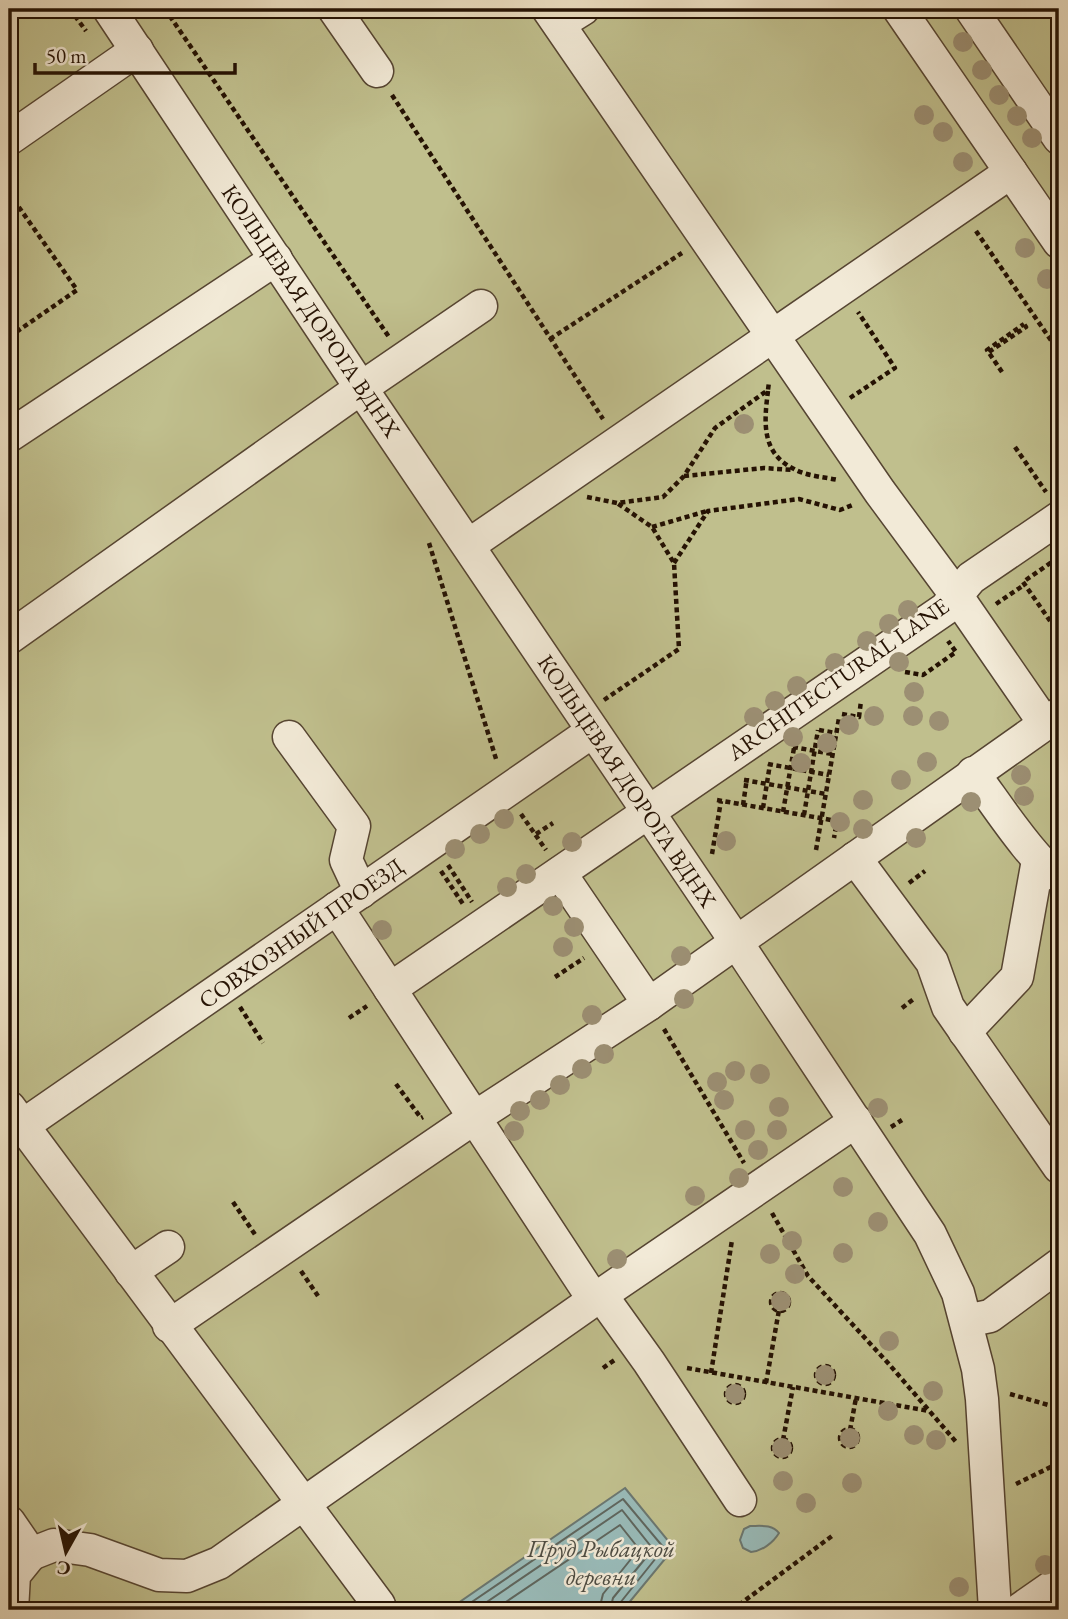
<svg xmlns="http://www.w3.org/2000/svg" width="1068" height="1619" viewBox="0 0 1068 1619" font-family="'EB Garamond',serif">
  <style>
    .green { fill: #c0bf8d; stroke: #726848; stroke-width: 2 }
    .water { fill: #99bbb9; stroke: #6b7770; stroke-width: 2 }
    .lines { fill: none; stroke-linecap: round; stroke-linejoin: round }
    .shore { stroke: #5f665e; stroke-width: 2 }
    .minor-casing { stroke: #564532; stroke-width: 35 }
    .path { stroke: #251203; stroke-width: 4.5; stroke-dasharray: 5 3.5; stroke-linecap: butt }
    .minor { stroke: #f2ead7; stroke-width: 32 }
    .tree { fill: #9c8f73 }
    .labels { text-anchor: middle; stroke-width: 5; stroke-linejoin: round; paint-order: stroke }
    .street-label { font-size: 23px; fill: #251203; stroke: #f2ead7 }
    .water-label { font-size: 24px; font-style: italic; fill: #4e4d43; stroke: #f2ead7 }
  </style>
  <rect width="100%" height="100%" fill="#ebdec1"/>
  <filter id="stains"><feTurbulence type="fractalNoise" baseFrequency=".00286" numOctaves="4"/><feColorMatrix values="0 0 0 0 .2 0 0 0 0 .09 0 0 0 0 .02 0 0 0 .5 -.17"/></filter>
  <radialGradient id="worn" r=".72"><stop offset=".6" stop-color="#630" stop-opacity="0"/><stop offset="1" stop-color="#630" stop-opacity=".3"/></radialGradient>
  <rect class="green" x="9" y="9" width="1050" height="1601"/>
  <g class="water">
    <polygon points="625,1488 674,1548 623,1610 448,1610"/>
    <path d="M750,1526c11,0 22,-2 29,7 -6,10 -17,18 -28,19l-8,-4 -3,-8 4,-11z"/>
  </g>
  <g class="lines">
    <g class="shore">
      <polyline points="460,1610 623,1499 664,1548 620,1603 618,1610"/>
      <polyline points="475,1610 622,1510 653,1549 613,1598 610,1610"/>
      <polyline points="494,1610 620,1525 639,1549 603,1594 599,1610"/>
    </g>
    <g class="minor-casing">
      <g id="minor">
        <polyline points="109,9 361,388 737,943 930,1234 958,1293 978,1369 982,1399 995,1610"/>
        <polyline points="334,9 377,71"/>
        <polyline points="548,9 880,492 956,595 1045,724"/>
        <polyline points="899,9 1059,242"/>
        <polyline points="971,9 1059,138"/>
        <polyline points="559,24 583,9"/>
        <polyline points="9,139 137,50"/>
        <polyline points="9,436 276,259"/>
        <polyline points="469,545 1011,172"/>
        <polyline points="9,638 361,388 481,306"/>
        <polyline points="289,737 354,826 346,860 361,892"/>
        <path d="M973,773c18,23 63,94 86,103"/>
        <polyline points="855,858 932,962 948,1007 1059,1167"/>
        <polyline points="560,873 649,1004"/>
        <polyline points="337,908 390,989 945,609 971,578 1059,518"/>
        <polyline points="390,989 594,1300"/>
        <polyline points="965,1032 1017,977 1038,860"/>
        <polyline points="9,1107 379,1605"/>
        <polyline points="9,1135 593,731"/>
        <polyline points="131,1272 168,1247"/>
        <polyline points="601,1295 649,1362 740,1500"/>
        <polyline points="966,1321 990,1316 1059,1265"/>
        <polyline points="169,1326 474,1118 649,1004 1059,714"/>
        <polyline points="9,1522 31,1554 54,1545 90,1550 159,1575 187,1576 219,1563 601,1295 856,1121"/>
        <polyline points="12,1610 14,1575 31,1554"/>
        <polyline points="1019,1610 1059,1582"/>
      </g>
    </g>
    <g class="path">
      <polyline points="70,9 86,31"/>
      <polyline points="165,9 389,337"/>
      <polyline points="392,95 603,419"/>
      <polyline points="9,193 77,290 9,337"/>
      <polyline points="976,231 1059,352"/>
      <polyline points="550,339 682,253"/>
      <polyline points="989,352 1026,327 1024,324"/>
      <polyline points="1002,372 987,350 1024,324"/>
      <path d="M768,391c-4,31 -7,62 26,78 12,7 30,8 44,11"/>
      <polyline points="850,398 895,368 858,312"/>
      <polyline points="1015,447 1046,492"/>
      <polyline points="684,476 764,468 793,470"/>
      <polyline points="587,497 617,503 663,497 684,476 715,428 768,390 769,382"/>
      <polyline points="652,527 707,511"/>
      <polyline points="429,543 497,762"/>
      <polyline points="674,563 708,511 799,499 840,510 855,504"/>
      <polyline points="996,604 1024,585"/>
      <polyline points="1055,628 1023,582 1059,557"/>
      <polyline points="905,672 923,675 956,652 948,641"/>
      <polyline points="604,700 679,649 674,563 652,527 617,503"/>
      <polyline points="842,714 859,717 861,701"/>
      <polyline points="819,730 836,733"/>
      <polyline points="793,747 832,754"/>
      <polyline points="768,764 829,775"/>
      <polyline points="744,780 826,794"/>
      <polyline points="717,800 837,821 834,838"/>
      <polyline points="743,805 747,778"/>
      <polyline points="763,808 770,764"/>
      <polyline points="783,812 794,748"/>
      <polyline points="521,814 546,850"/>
      <polyline points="804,815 818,730"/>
      <polyline points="536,834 553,823"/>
      <polyline points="816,850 839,718"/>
      <polyline points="712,854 721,801"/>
      <polyline points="448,865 472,902"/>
      <polyline points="441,871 463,904"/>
      <polyline points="909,883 925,871"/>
      <polyline points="555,977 584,958"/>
      <polyline points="240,1007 263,1043"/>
      <polyline points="902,1008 915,998"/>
      <polyline points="349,1018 367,1006"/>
      <polyline points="664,1029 744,1163"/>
      <polyline points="396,1084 421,1118 423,1117"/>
      <polyline points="891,1127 902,1120"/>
      <polyline points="233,1202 256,1236"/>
      <polyline points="772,1213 808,1276 888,1363 957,1443"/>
      <polyline points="301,1271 318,1296"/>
      <circle cx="780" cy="1302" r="9"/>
      <circle cx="825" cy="1375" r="9"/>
      <polyline points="603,1368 616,1359"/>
      <polyline points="687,1368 929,1411"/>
      <polyline points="711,1373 732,1240"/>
      <polyline points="766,1383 779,1310"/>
      <circle cx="735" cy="1394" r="9"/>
      <polyline points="1010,1394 1059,1408"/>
      <polyline points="1059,1409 1057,1420 1059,1442"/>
      <circle cx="849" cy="1438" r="9"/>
      <polyline points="850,1430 856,1398"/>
      <circle cx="782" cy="1448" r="9"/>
      <polyline points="783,1440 793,1387"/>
      <polyline points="1016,1484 1059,1463"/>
      <polyline points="732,1610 832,1536"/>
    </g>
    <use href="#minor" class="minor"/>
  </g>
  <g class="tree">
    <circle cx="963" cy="42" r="10"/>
    <circle cx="982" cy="70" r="10"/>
    <circle cx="999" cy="95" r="10"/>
    <circle cx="924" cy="115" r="10"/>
    <circle cx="1017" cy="116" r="10"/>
    <circle cx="943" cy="132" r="10"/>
    <circle cx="1032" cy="138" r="10"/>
    <circle cx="963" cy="162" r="10"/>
    <circle cx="1025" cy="248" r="10"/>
    <circle cx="1047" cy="279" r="10"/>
    <circle cx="744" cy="424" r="10"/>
    <circle cx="908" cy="610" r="10"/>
    <circle cx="889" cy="624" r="10"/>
    <circle cx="867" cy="641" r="10"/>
    <circle cx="899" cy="662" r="10"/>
    <circle cx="835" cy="663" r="10"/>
    <circle cx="797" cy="686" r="10"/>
    <circle cx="914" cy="692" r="10"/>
    <circle cx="775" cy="701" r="10"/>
    <circle cx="874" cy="716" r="10"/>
    <circle cx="913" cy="716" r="10"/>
    <circle cx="754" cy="717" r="10"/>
    <circle cx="939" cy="721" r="10"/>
    <circle cx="849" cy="725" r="10"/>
    <circle cx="793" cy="737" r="10"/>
    <circle cx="827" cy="743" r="10"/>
    <circle cx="927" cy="762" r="10"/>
    <circle cx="801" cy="763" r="10"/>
    <circle cx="1021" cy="775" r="10"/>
    <circle cx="901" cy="780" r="10"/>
    <circle cx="1024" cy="796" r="10"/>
    <circle cx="863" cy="800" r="10"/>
    <circle cx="971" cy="802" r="10"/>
    <circle cx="504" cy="819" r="10"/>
    <circle cx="840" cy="822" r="10"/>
    <circle cx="863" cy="829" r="10"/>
    <circle cx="480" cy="834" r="10"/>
    <circle cx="916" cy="838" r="10"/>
    <circle cx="726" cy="841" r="10"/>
    <circle cx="572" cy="842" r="10"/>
    <circle cx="455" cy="849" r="10"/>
    <circle cx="526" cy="874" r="10"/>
    <circle cx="507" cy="887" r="10"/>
    <circle cx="553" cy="906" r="10"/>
    <circle cx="574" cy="927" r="10"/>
    <circle cx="382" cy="930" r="10"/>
    <circle cx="563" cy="947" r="10"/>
    <circle cx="681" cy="956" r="10"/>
    <circle cx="684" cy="999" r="10"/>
    <circle cx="592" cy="1015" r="10"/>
    <circle cx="604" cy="1054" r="10"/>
    <circle cx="582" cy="1069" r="10"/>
    <circle cx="735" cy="1071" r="10"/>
    <circle cx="760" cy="1074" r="10"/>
    <circle cx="717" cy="1082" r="10"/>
    <circle cx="560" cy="1085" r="10"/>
    <circle cx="540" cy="1100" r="10"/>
    <circle cx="724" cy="1100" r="10"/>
    <circle cx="779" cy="1107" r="10"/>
    <circle cx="878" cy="1108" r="10"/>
    <circle cx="520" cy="1111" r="10"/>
    <circle cx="745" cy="1130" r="10"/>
    <circle cx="777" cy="1130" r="10"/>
    <circle cx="514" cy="1131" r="10"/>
    <circle cx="758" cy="1150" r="10"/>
    <circle cx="739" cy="1178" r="10"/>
    <circle cx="843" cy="1187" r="10"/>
    <circle cx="695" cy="1196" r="10"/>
    <circle cx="878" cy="1222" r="10"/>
    <circle cx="792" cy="1241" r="10"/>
    <circle cx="843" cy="1253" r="10"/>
    <circle cx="770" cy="1254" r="10"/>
    <circle cx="617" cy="1259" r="10"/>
    <circle cx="795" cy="1274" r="10"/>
    <circle cx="781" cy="1301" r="10"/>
    <circle cx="889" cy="1341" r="10"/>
    <circle cx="825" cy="1375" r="10"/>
    <circle cx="933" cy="1391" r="10"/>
    <circle cx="735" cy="1394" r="10"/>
    <circle cx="888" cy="1411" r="10"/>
    <circle cx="914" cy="1435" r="10"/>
    <circle cx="850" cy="1438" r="10"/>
    <circle cx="936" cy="1440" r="10"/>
    <circle cx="782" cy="1448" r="10"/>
    <circle cx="783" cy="1481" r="10"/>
    <circle cx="852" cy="1483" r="10"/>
    <circle cx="806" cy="1503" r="10"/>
    <circle cx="1045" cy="1565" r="10"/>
    <circle cx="959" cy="1587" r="10"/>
  </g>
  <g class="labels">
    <g class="street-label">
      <text transform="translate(311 311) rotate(56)" y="8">КОЛЬЦЕВАЯ ДОРОГА ВДНХ</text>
      <text transform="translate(838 679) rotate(-35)" y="8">ARCHITECTURAL LANE</text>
      <text transform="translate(627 781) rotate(56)" y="8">КОЛЬЦЕВАЯ ДОРОГА ВДНХ</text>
      <text transform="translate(301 933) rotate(-35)" y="8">СОВХОЗНЫЙ ПРОЕЗД</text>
    </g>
    <g class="water-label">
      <text x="601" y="1557">Пруд Рыбацкой<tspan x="601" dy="28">деревни</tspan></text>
    </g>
  </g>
  <rect width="1068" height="1619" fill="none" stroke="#ebdec1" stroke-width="35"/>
  <rect x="10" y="10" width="1047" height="1598" fill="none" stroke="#251203" stroke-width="3.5"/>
  <rect x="18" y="18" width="1033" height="1584" fill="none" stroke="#251203" stroke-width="2"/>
  <g transform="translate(66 1552) rotate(188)" stroke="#f2ead7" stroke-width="5" paint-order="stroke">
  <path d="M0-5L12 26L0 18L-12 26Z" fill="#251203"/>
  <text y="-10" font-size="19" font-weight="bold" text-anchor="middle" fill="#251203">С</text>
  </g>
  <path d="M35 63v10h200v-10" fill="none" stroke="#251203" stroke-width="3.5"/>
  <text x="46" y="63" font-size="21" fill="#251203" stroke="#f2ead7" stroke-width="5" paint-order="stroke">50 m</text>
  <rect width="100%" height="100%" filter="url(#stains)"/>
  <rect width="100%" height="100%" fill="url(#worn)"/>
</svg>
